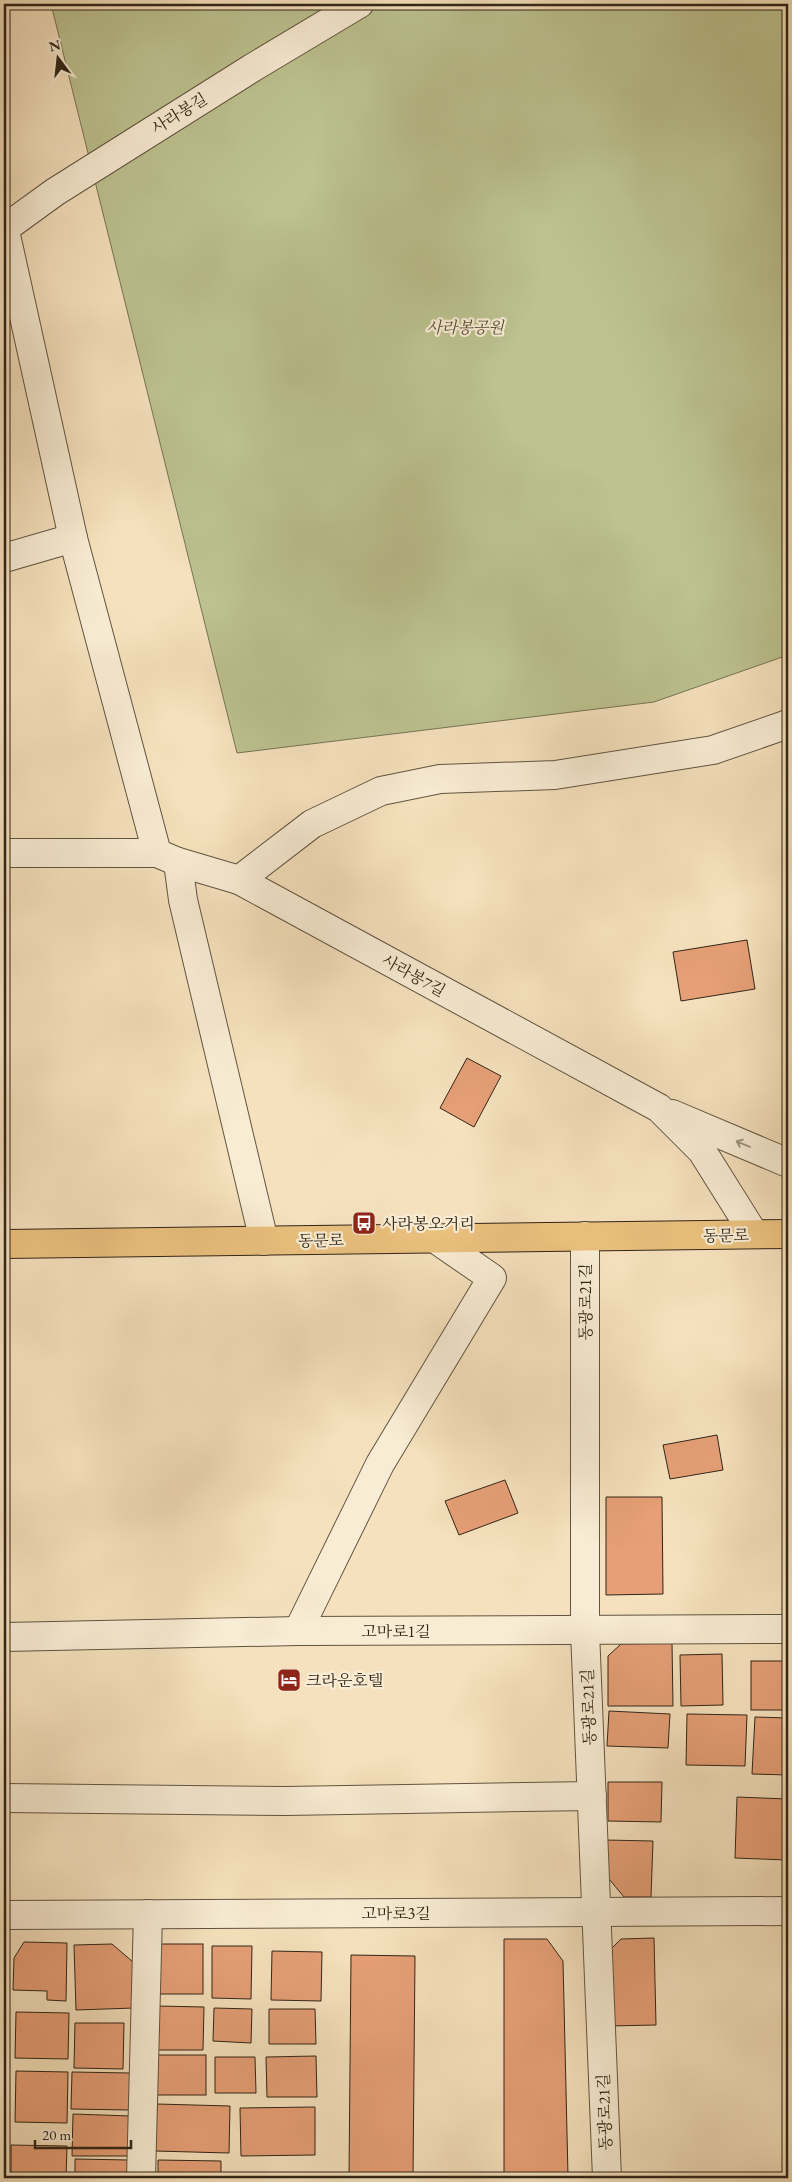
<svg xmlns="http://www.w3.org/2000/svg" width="792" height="2182" viewBox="0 0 792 2182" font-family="'EB Garamond','Noto Serif KR',serif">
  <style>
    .green { fill: #bcc290; stroke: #767454 }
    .building { fill: #e69f76; stroke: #302517 }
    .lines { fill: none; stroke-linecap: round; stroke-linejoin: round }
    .minor-casing { stroke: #615440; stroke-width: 30 }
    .major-casing { stroke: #302517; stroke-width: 30 }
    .minor { stroke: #f8ecd4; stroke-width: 28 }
    .major { stroke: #eac07e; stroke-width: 28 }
    .oneway { stroke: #9e927f }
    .labels { text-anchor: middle; stroke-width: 4.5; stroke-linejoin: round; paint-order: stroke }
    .street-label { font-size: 16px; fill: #302517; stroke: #f8ecd4 }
    .park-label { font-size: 16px; font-style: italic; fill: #534c35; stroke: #f8ecd4 }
    .poi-label { font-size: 16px; fill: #302517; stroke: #f8ecd4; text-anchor: start }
  </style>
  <rect width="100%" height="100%" fill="#f5e1bd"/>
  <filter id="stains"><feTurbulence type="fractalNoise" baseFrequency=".004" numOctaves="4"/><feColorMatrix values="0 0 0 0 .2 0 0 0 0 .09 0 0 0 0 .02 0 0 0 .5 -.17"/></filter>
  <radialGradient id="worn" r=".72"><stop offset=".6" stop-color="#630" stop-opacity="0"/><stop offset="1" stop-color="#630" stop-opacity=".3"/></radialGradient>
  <polygon class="green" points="51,4 788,4 788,655 654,702 237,753"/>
  <g class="building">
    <polygon points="747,940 755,989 681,1001 673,952"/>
    <polygon points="467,1058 501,1076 474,1127 440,1108"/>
    <polygon points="717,1435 723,1470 670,1479 663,1445"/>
    <polygon points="505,1480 518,1513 459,1535 445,1501"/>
    <polygon points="606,1497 662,1497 663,1594 606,1595"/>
    <polygon points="672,1643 673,1706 608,1706 608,1656 621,1644"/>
    <polygon points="722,1654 723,1705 681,1706 680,1655"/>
    <rect x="751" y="1661" width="37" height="49"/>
    <polygon points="609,1711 670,1714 668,1748 607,1746"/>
    <polygon points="687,1714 747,1715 745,1766 686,1765"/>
    <polygon points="755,1717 788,1718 788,1775 752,1774"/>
    <polygon points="608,1782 662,1782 661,1822 608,1821"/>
    <polygon points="737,1797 788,1799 787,1860 735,1858"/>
    <polygon points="605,1840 653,1841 651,1897 624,1897 604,1873"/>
    <polygon points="654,1938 656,2025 609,2026 607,1953 621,1939"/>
    <polygon points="504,1939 547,1939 563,1961 568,2176 566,2178 504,2178"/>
    <polygon points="24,1942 67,1943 66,2001 47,2000 47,1991 13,1990 14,1958"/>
    <polygon points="112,1944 133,1962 134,2008 76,2010 74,1945"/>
    <rect x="156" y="1944" width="47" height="50"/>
    <polygon points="212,1946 252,1946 251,1999 212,1998"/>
    <polygon points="272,1951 322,1952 321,2001 271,2000"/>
    <polygon points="351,1955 415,1956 413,2178 349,2178"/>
    <polygon points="157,2006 204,2007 203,2050 156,2050"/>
    <polygon points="214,2008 252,2009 251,2043 213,2041"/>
    <polygon points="269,2009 315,2009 316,2044 269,2044"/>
    <polygon points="16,2012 69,2013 68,2059 15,2058"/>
    <polygon points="75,2023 124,2023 123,2069 74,2068"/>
    <rect x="156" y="2055" width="50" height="40"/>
    <polygon points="316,2056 317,2097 267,2097 266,2057"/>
    <polygon points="215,2057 255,2057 256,2093 215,2093"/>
    <polygon points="16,2071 68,2072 67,2123 15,2122"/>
    <polygon points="72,2072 130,2073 129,2110 71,2109"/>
    <polygon points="157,2104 230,2106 229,2153 155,2151"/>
    <polygon points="315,2107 315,2155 241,2156 240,2108"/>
    <polygon points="73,2114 130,2116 129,2156 72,2156"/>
    <polygon points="11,2145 67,2146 66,2178 11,2178"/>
    <polygon points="75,2159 129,2160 129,2178 75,2178"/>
    <polygon points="158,2160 221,2161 221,2178 158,2178"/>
  </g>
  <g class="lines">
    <g class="minor-casing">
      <g id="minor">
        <polyline points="4,226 73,538 157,853"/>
        <polyline points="4,229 55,192 252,68 359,4"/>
        <polyline points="4,558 73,538"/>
        <polyline points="4,853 157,853 178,862 239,880 659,1108 702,1151 754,1234"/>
        <polyline points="178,862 183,900 264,1241"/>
        <polyline points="239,880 312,824 381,791 440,779 555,775 713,750 788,724"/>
        <polyline points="672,1114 788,1163"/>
        <polyline points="585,1236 585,1631 607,2178"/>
        <polyline points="298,1631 380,1464 492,1278 434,1238"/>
        <polyline points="4,1637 298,1631 788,1629"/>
        <polyline points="4,1798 286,1801 592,1796"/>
        <polyline points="4,1915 788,1911"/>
        <polyline points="141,2178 148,1914"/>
      </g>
    </g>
    <g class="major-casing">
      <polyline id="major" points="4,1244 788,1234"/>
    </g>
    <use href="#minor" class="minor"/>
    <use href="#major" class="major"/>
  </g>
  <defs><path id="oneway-shaft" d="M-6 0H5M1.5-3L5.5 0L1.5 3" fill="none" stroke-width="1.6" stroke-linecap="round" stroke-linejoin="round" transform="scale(1.25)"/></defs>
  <use class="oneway" href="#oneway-shaft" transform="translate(743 1144) rotate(-157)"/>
  <defs>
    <g id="bus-square" transform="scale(1.25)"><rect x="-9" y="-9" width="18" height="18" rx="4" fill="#8f2418" stroke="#f8ecd4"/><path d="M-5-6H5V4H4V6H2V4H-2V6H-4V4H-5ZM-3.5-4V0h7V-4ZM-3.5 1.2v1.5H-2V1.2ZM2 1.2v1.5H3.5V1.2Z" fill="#fff"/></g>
    <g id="hotel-square" transform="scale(1.25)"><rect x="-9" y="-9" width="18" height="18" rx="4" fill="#8f2418" stroke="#f8ecd4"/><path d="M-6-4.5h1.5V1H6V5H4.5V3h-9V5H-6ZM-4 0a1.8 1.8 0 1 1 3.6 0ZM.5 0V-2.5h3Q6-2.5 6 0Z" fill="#fff"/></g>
  </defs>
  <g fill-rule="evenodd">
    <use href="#bus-square" x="364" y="1223"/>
    <use href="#hotel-square" x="289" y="1680"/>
  </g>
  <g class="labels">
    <g class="street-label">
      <text transform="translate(179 113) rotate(-32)" y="6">사라봉길</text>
      <text transform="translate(414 975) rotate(29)" y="6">사라봉7길</text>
      <text transform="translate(726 1235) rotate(-1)" y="6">동문로</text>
      <text transform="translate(321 1240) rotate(-1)" y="6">동문로</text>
      <text transform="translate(585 1302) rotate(-90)" y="6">동광로21길</text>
      <text x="396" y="1637">고마로1길</text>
      <text transform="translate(588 1707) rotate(-92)" y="6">동광로21길</text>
      <text x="396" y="1919">고마로3길</text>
      <text transform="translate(604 2112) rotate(-92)" y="6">동광로21길</text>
    </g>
    <g class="park-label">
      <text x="465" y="333">사라봉공원</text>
    </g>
    <g class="poi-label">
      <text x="382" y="1229">사라봉오거리</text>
      <text x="306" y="1686">크라운호텔</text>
    </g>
  </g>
  <rect width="792" height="2182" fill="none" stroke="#f5e1bd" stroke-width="20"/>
  <rect x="5" y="5" width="782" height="2172" fill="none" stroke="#302517" stroke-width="2.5"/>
  <rect x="10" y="10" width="772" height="2162" fill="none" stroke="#302517"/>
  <g transform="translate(58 58) rotate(345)" stroke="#f8ecd4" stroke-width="4" paint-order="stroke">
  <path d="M0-4L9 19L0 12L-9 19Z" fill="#302517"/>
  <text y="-8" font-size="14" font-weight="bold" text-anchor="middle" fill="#302517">N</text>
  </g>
  <path d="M35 2140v8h96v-8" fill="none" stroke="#302517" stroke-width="2.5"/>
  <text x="42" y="2140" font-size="15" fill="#302517" stroke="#f8ecd4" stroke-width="4" paint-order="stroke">20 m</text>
  <rect width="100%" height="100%" filter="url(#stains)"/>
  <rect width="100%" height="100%" fill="url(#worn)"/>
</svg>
